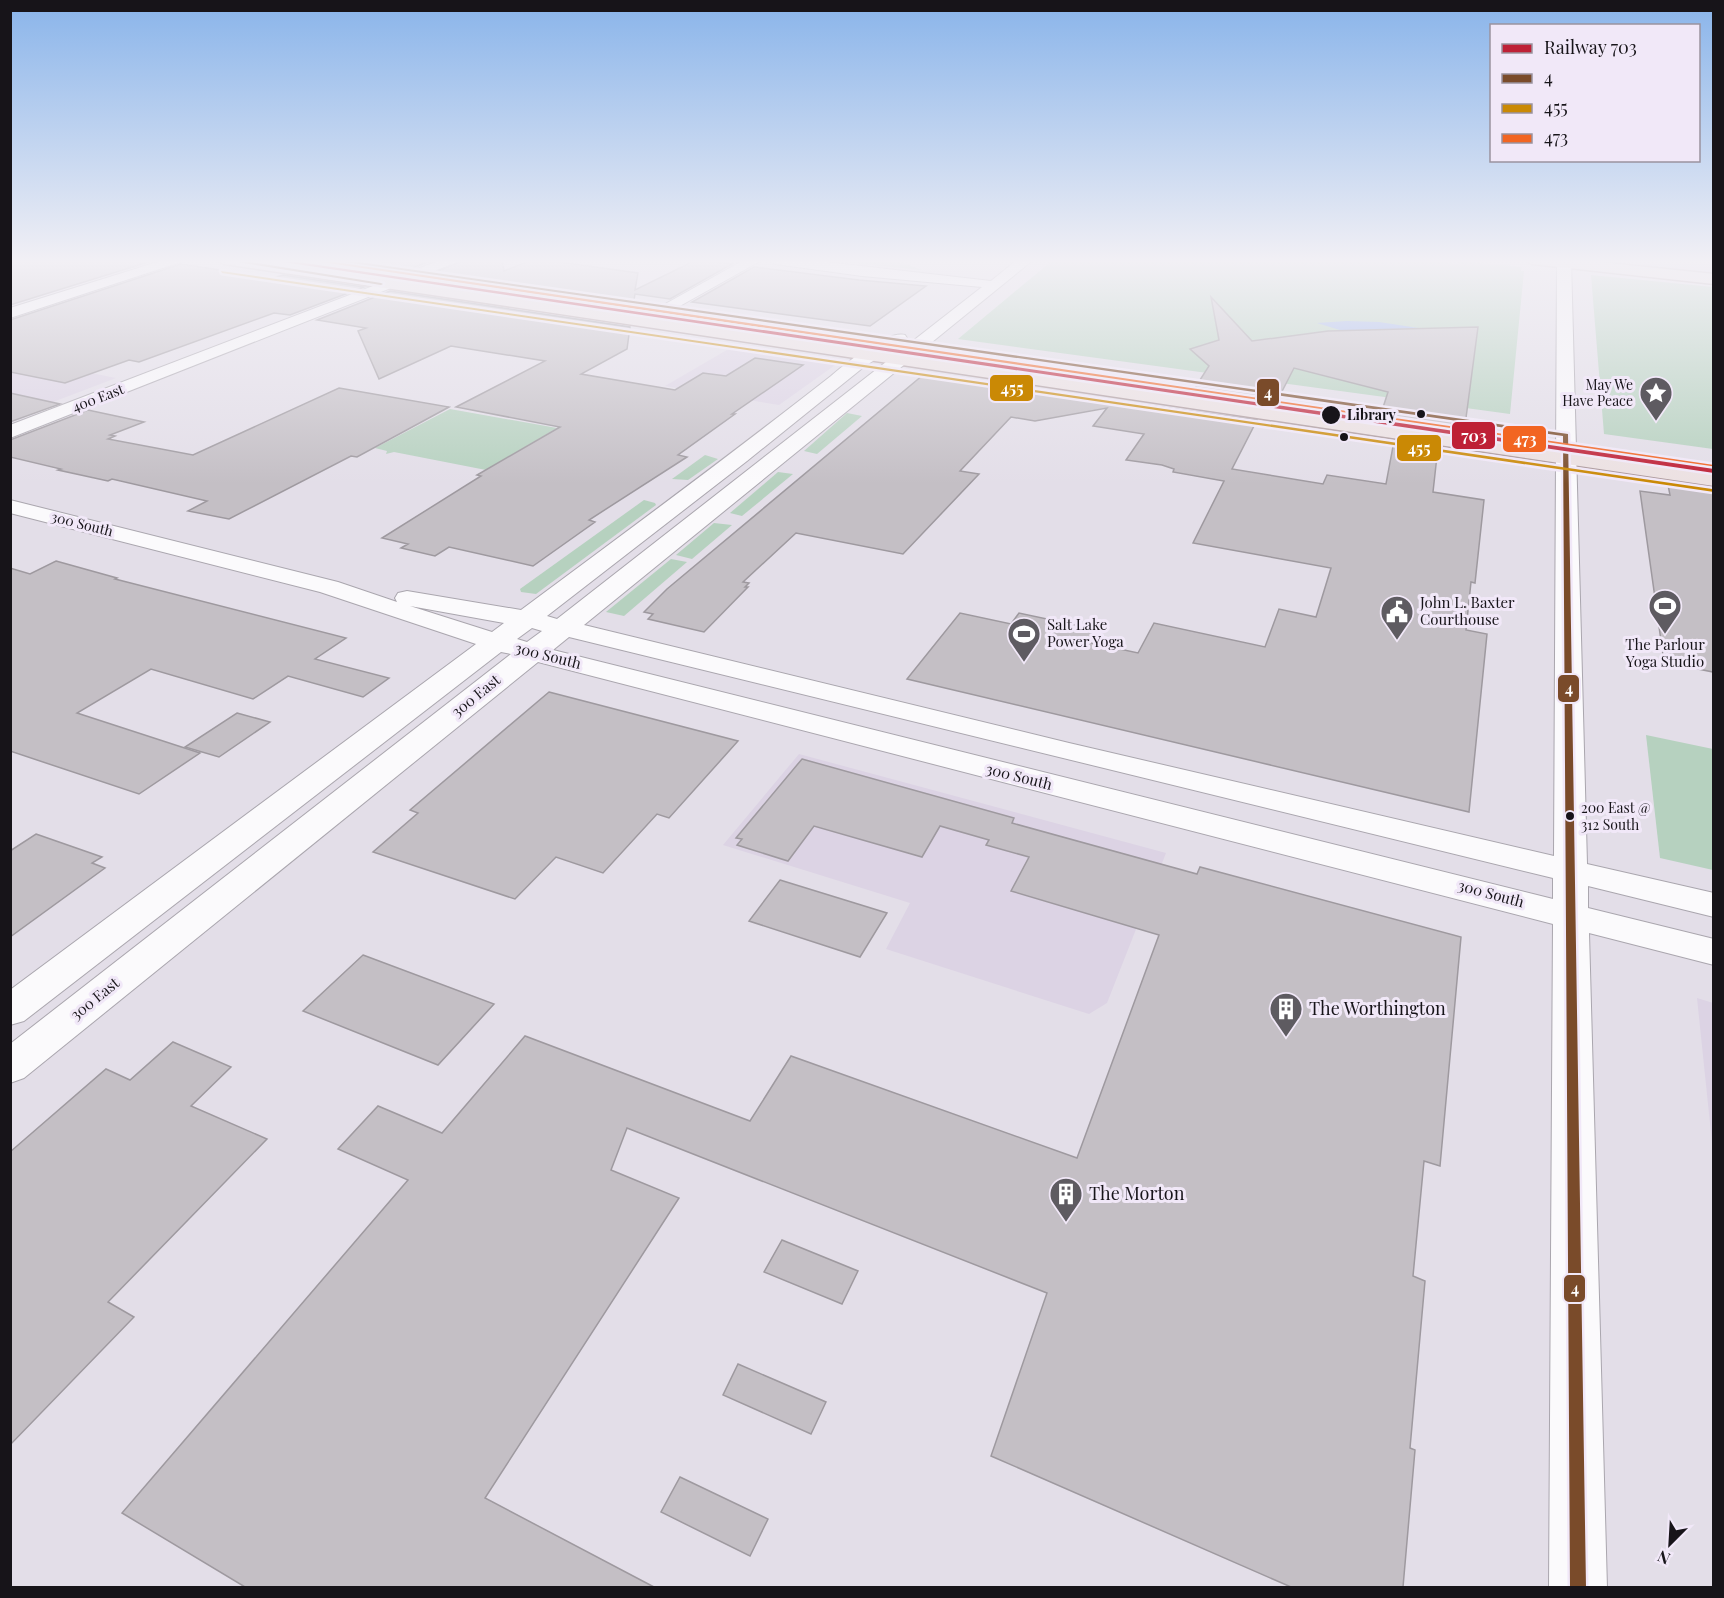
<svg xmlns="http://www.w3.org/2000/svg" width="1724" height="1598" viewBox="0 0 1724 1598" font-family="'Playfair Display',serif">
  <style>
    .built { fill: #dcd3e4 }
    .green { fill: #b6d1bf }
    .water { fill: #9cb4ec }
    .building { fill: #c4bfc5; stroke: #9e999f; stroke-width: 1.5 }
    .lines { fill: none; stroke-linecap: round; stroke-linejoin: round }
    .minor-casing { stroke: #aaa6ae; stroke-width: 2 }
    .major-casing { stroke: #ac999c; stroke-width: 3 }
    .minor { fill: #fbfafc; fill-rule: evenodd }
    .major { fill: #ece1e2; fill-rule: evenodd }
    .bus-1-casing { stroke: #f1e8f8; stroke-width: 5 }
    .bus-2-casing { stroke: #f1e8f8; stroke-width: 5 }
    .bus-3-casing { stroke: #f1e8f8; stroke-width: 5 }
    .bus-1 { fill: #7a4b2a; fill-rule: evenodd }
    .bus-2 { fill: #ca8905; fill-rule: evenodd }
    .bus-3 { fill: #f26522; fill-rule: evenodd }
    .rail-1-casing { stroke: #f1e8f8; stroke-width: 5 }
    .rail-1 { fill: #be2036; fill-rule: evenodd }
    .bus-dot { fill: #171419; stroke: #f1e8f8; stroke-width: 2 }
    .labels { text-anchor: middle; stroke-width: 6; stroke-linejoin: round; paint-order: stroke }
    .far-poi-label { font-size: 14px; fill: #171419; stroke: #f1e8f8; text-anchor: end }
    .far-street-label { font-size: 14px; fill: #171419; stroke: #f1e8f8 }
    .far-stop-label { font-size: 14px; font-weight: bold; fill: #171419; stroke: #f1e8f8; text-anchor: start }
    .bus-label { font-size: 14px; fill: #171419; stroke: #f1e8f8; text-anchor: start }
    .poi-label { font-size: 15px; fill: #171419; stroke: #f1e8f8; text-anchor: start }
    .street-label { font-size: 15px; fill: #171419; stroke: #f1e8f8 }
    .near-poi-label { font-size: 18px; fill: #171419; stroke: #f1e8f8; text-anchor: start }
    .line-badge { stroke: #f1e8f8; stroke-width: 2 }
    .badge-label { font-size: 16px; text-anchor: middle; font-weight: bold; fill: #fff }
  </style>
  <rect width="100%" height="100%" fill="#e3dee8"/>
  <g class="built">
    <polygon points="1585,260 1713,260 1713,273 1608,263"/>
    <polygon points="732,347 838,363 779,405 665,386"/>
    <polygon points="11,357 116,378 11,418"/>
    <polygon points="799,754 1166,853 1107,1003 1089,1014 886,949 910,903 723,845"/>
    <polygon points="1697,998 1713,1003 1713,1152"/>
  </g>
  <g class="green">
    <path d="M824,260c31,0 69,-5 97,10z"/>
    <polygon points="1053,260 1446,260 1446,263 1459,264 1460,261 1522,267 1521,271 1524,271 1510,414 958,339"/>
    <polygon points="1591,275 1713,287 1713,449 1604,434"/>
    <polygon points="450,409 557,428 486,470 394,452 386,454 387,451 375,448"/>
    <polygon points="847,413 862,416 817,454 804,451"/>
    <polygon points="705,455 718,459 688,480 672,479"/>
    <polygon points="778,472 793,474 742,516 730,513"/>
    <polygon points="644,500 655,503 656,505 536,594 521,592 520,589"/>
    <polygon points="714,523 732,525 692,559 676,555"/>
    <polygon points="671,559 687,562 624,616 606,612"/>
    <polygon points="1646,735 1713,749 1713,870 1660,858"/>
  </g>
  <polygon class="water" points="1347,321 1379,322 1438,331 1343,331 1317,323"/>
  <g class="building">
    <polygon points="10,260 155,260 10,305"/>
    <polygon points="294,260 433,260 390,277 294,263"/>
    <polygon points="464,260 502,260 504,271 531,260 545,260 638,273 635,290 696,260 732,264 670,299 635,294 632,312 415,281"/>
    <polygon points="181,264 273,278 283,275 364,287 290,315 274,313 139,362 129,360 65,383 10,372 10,320"/>
    <polygon points="754,267 859,280 926,286 870,326 692,302"/>
    <polygon points="390,291 630,327 627,349 581,374 675,390 703,373 726,376 755,358 803,365 732,414 735,414 678,455 687,457 589,520 595,522 533,566 449,547 435,556 401,548 408,544 382,538 481,476 477,475 560,427 456,407 545,361 451,346 379,379 358,331 366,328 317,320"/>
    <polygon points="1211,297 1252,341 1328,331 1478,327 1464,433 1379,420 1388,392 1294,368 1275,405 1191,394 1209,366 1190,349 1219,340"/>
    <polygon points="923,375 1257,420 1232,469 1323,484 1327,475 1386,484 1394,441 1438,447 1433,492 1484,500 1475,583 1471,582 1466,630 1487,634 1469,812 907,679 960,613 1011,624 1019,613 1094,629 1087,642 1138,653 1154,623 1265,647 1279,609 1316,617 1331,568 1193,543 1224,481 1173,472 1174,469 1162,465 1126,460 1144,434 1093,426 1107,408 1035,421 1011,417 960,471 979,474 903,554 796,533 743,582 749,583 745,587 748,587 704,632 648,619 653,614 644,612 667,589"/>
    <polygon points="339,388 449,407 357,457 351,456 229,519 188,511 207,501 112,479 108,481 58,470 61,469 10,457 10,440 88,410 144,422 110,435 115,436 108,439 193,455"/>
    <polygon points="10,393 60,404 10,422"/>
    <polygon points="1668,485 1713,492 1713,672 1664,662 1640,491 1670,495"/>
    <polygon points="56,561 117,578 115,579 346,638 315,659 389,678 363,697 288,676 253,699 151,669 77,713 200,753 139,794 10,751 10,568 30,574"/>
    <polygon points="549,692 738,741 669,818 657,814 603,873 556,857 515,899 373,852 418,813 410,810"/>
    <polygon points="237,713 270,722 219,757 185,747"/>
    <polygon points="802,759 1014,818 1012,823 1197,874 1200,867 1461,937 1440,1166 1424,1161 1413,1276 1425,1281 1410,1448 1415,1450 1403,1587 1291,1587 991,1456 1047,1293 627,1128 611,1170 679,1198 485,1498 654,1587 245,1587 122,1513 408,1180 338,1149 378,1106 442,1133 525,1036 750,1121 791,1056 1077,1158 1159,935 1011,891 1029,857 986,845 989,840 940,826 922,857 814,826 788,861 737,845 742,839 736,838"/>
    <polygon points="36,834 102,857 92,863 105,868 10,937 10,851"/>
    <polygon points="780,880 887,913 860,957 749,921"/>
    <polygon points="363,955 494,1004 438,1065 303,1011"/>
    <polygon points="173,1042 231,1067 191,1106 267,1139 108,1302 134,1317 10,1445 10,1152 106,1069 130,1080"/>
    <polygon points="782,1240 858,1271 842,1304 764,1272"/>
    <polygon points="738,1364 826,1402 811,1434 723,1395"/>
    <polygon points="680,1477 768,1519 750,1556 661,1512"/>
  </g>
  <g class="lines">
    <g class="minor-casing">
      <g id="minor">
        <polygon points="164,260 187,260 10,318 10,308"/>
        <polygon points="441,260 462,260 10,438 10,425"/>
        <polygon points="744,260 762,260 671,311 666,313 658,308"/>
        <path d="M768,260h41l182,21 26,-21h16l-449,365 485,118 485,113 3,-596h14l16,604 127,29v24l-126,-31v22l126,31v26l-125,-32 18,655h-58l4,-664 -1015,-262 -514,416 -14,5v-39l501,-390 -10,-2 -477,369 -14,4v-35l466,-346 -156,-52 -310,-79v-13l328,82 59,20 -2,-4 3,-5 9,-2 114,19c104,-77 208,-154 310,-234 14,-12 56,-46 74,-41l2,3 -2,3 -40,25 -118,95 -200,155 10,3 425,-332 -120,-11 -87,-12zM410,606l94,17 -12,9zM532,628l10,3 -15,11 -10,-3zM569,637l984,241v21l-1000,-249z"/>
      </g>
    </g>
    <g class="major-casing">
      <g id="major">
        <polygon points="217,260 257,260 1714,472 1714,486 224,264"/>
        <polygon points="1525,260 1579,260 1714,274 1714,284 1532,264"/>
      </g>
    </g>
    <use href="#minor" class="minor"/>
    <use href="#major" class="major"/>
    <g class="bus-1-casing">
      <g id="bus-1">
        <polygon points="238,260 381,283 383,284 381,285 225,260"/>
        <polygon points="345,260 1568,434 1586,1588 1570,1588 1563,436 331,260"/>
      </g>
    </g>
    <g class="bus-2-casing">
      <polygon id="bus-2" points="221,271 1712,489 1714,490 1714,492 222,273"/>
    </g>
    <g class="bus-3-casing">
      <polygon id="bus-3" points="321,260 1714,465 1714,469 308,260"/>
    </g>
    <use href="#bus-1" class="bus-1"/>
    <use href="#bus-2" class="bus-2"/>
    <use href="#bus-3" class="bus-3"/>
    <g class="rail-1-casing">
      <polygon id="rail-1" points="284,260 1714,469 1714,473 269,260"/>
    </g>
    <use href="#rail-1" class="rail-1"/>
  </g>
  <linearGradient id="sky" x2="0" y2="1"><stop stop-color="#89b4ea"/><stop offset="0.54" stop-color="#f2f0f5"/><stop offset="1" stop-color="#f2f0f5" stop-opacity="0"/></linearGradient>
  <rect width="1724" height="484" fill="url(#sky)"/>
  <defs>
    <g id="sight-pin" transform="scale(1.725)"><path d="M0 17L-7.5 6A9.5 9.5 0 1 1 7.5 6Z" fill="#5e5b61" stroke="#f1e8f8"/><path d="M0-6L1.8-2.2L6-1.7L2.9 1.2L3.7 5.4L0 3.3L-3.7 5.4L-2.9 1.2L-6-1.7L-1.8-2.2Z" fill="#fff"/></g>
    <g id="stadium-pin" transform="scale(1.725)"><path d="M0 17L-7.5 6A9.5 9.5 0 1 1 7.5 6Z" fill="#5e5b61" stroke="#f1e8f8"/><path d="M0-5a6.5 5 0 1 0 0 10a6.5 5 0 1 0 0-10ZM-3.5-1.8h7v3.6h-7Z" fill="#fff"/></g>
    <g id="civic-pin" transform="scale(1.725)"><path d="M0 17L-7.5 6A9.5 9.5 0 1 1 7.5 6Z" fill="#5e5b61" stroke="#f1e8f8"/><path d="M-.6-6.5H3V-4.5H.6V-3L4-1V1h2V6H-6V1h2V-1L-.6-3ZM-1.2 2.5V6h2.4V2.5Z" fill="#fff"/></g>
    <g id="building-pin" transform="scale(1.725)"><path d="M0 17L-7.5 6A9.5 9.5 0 1 1 7.5 6Z" fill="#5e5b61" stroke="#f1e8f8"/><path d="M-4-6H4V6H1V3H-1V6H-4ZM-2.5-4.3h1.7v1.8h-1.7ZM.8-4.3h1.7v1.8H.8ZM-2.5-1h1.7V.8h-1.7ZM.8-1h1.7V.8H.8Z" fill="#fff"/></g>
  </defs>
  <g fill-rule="evenodd">
    <use href="#sight-pin" x="1656" y="393"/>
    <use href="#stadium-pin" x="1665" y="606"/>
    <use href="#civic-pin" x="1397" y="612"/>
    <use href="#stadium-pin" x="1024" y="634"/>
    <use href="#building-pin" x="1286" y="1009"/>
    <use href="#building-pin" x="1066" y="1194"/>
  </g>
  <g class="bus-dot">
    <circle cx="1421" cy="414" r="5"/>
    <circle cx="1331" cy="415" r="10"/>
    <circle cx="1344" cy="437" r="5"/>
    <circle cx="1570" cy="816" r="5"/>
  </g>
  <g class="labels">
    <g class="far-poi-label">
      <text x="1633" y="390">May We<tspan x="1633" dy="16">Have Peace</tspan></text>
    </g>
    <g class="far-street-label">
      <text transform="translate(98 398) rotate(-21)" y="5">400 East</text>
      <text transform="translate(82 524) rotate(14)" y="5">300 South</text>
    </g>
    <g class="far-stop-label">
      <text x="1347" y="420">Library</text>
    </g>
    <g class="bus-label">
      <text x="1581" y="813">200 East @<tspan x="1581" dy="17">312 South</tspan></text>
    </g>
    <g class="poi-label">
      <text x="1420" y="608">John L. Baxter<tspan x="1420" dy="17">Courthouse</tspan></text>
      <text x="1047" y="630">Salt Lake<tspan x="1047" dy="17">Power Yoga</tspan></text>
      <text x="1665" y="650" text-anchor="middle">The Parlour<tspan x="1665" dy="17">Yoga Studio</tspan></text>
    </g>
    <g class="street-label">
      <text transform="translate(548 656) rotate(14)" y="5">300 South</text>
      <text transform="translate(476 696) rotate(-39)" y="5">300 East</text>
      <text transform="translate(1019 777) rotate(14)" y="5">300 South</text>
      <text transform="translate(1491 894) rotate(15)" y="5">300 South</text>
      <text transform="translate(95 999) rotate(-39)" y="5">300 East</text>
    </g>
    <g class="near-poi-label">
      <text x="1309" y="1015">The Worthington</text>
      <text x="1089" y="1200">The Morton</text>
    </g>
  </g>
  <g class="line-badge">
    <rect x="989" y="374" width="45" height="28" rx="6" fill="#ca8905"/>
    <rect x="1256" y="378" width="24" height="29" rx="6" fill="#7a4b2a"/>
    <rect x="1451" y="421" width="45" height="29" rx="6" fill="#be2036"/>
    <rect x="1502" y="425" width="45" height="28" rx="6" fill="#f26522"/>
    <rect x="1396" y="434" width="46" height="28" rx="6" fill="#ca8905"/>
    <rect x="1557" y="674" width="23" height="29" rx="6" fill="#7a4b2a"/>
    <rect x="1563" y="1274" width="23" height="29" rx="6" fill="#7a4b2a"/>
  </g>
  <g class="badge-label">
    <text x="1012" y="394">455</text>
    <text x="1268" y="398">4</text>
    <text x="1474" y="442">703</text>
    <text x="1525" y="445">473</text>
    <text x="1419" y="454">455</text>
    <text x="1569" y="694">4</text>
    <text x="1575" y="1294">4</text>
  </g>
  <rect width="1724" height="1598" fill="none" stroke="#171419" stroke-width="24"/>
  <rect x="1490" y="24" width="210" height="138" fill="#f1e8f8" stroke="#9a939f" stroke-width="1.5"/>
  <rect x="1502" y="44" width="30" height="9" fill="#be2036" stroke="#9a939f" stroke-width="1.5"/>
  <text x="1544" y="54" font-size="18" fill="#171419">Railway 703</text>
  <rect x="1502" y="74" width="30" height="9" fill="#7a4b2a" stroke="#9a939f" stroke-width="1.5"/>
  <text x="1544" y="84" font-size="18" fill="#171419">4</text>
  <rect x="1502" y="104" width="30" height="9" fill="#ca8905" stroke="#9a939f" stroke-width="1.5"/>
  <text x="1544" y="114" font-size="18" fill="#171419">455</text>
  <rect x="1502" y="134" width="30" height="9" fill="#f26522" stroke="#9a939f" stroke-width="1.5"/>
  <text x="1544" y="144" font-size="18" fill="#171419">473</text>
  <g transform="translate(1670 1544) rotate(204)" stroke="#f1e8f8" stroke-width="4.5" paint-order="stroke">
  <path d="M0-4.5L10 22L0 15L-10 22Z" fill="#171419"/>
  <text y="-9" font-size="16" font-weight="bold" text-anchor="middle" fill="#171419">N</text>
  </g>
</svg>
